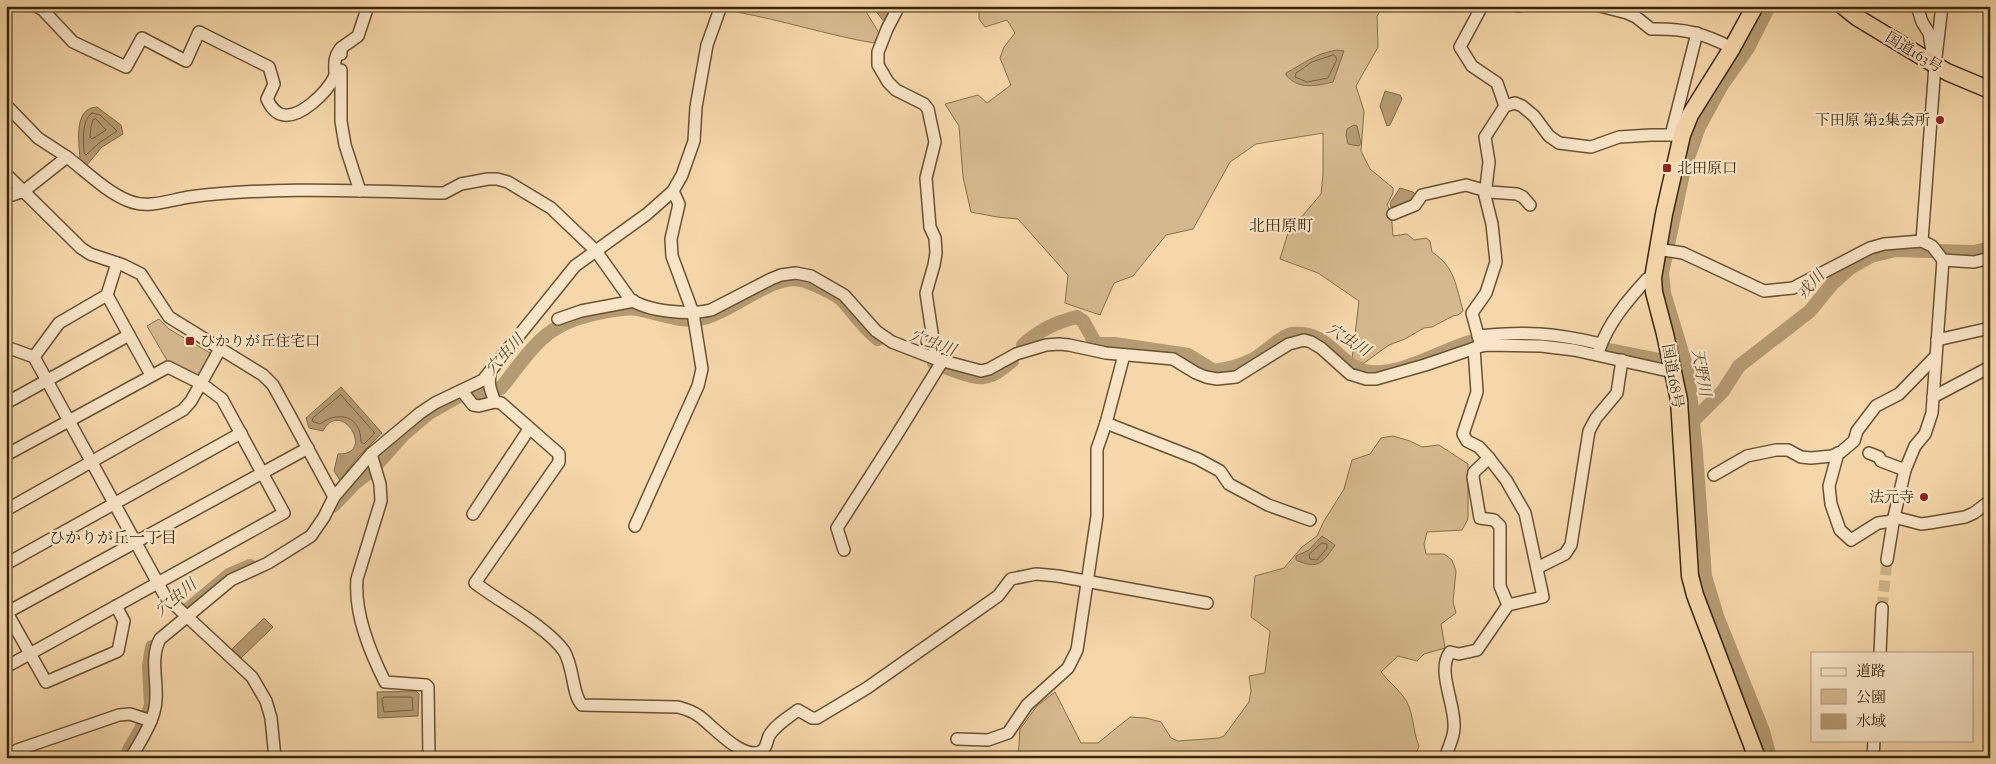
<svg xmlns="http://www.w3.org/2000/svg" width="1996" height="764" viewBox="0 0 1996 764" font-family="'Sorts Mill Goudy','Noto Serif JP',serif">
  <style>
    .green { fill: #d5b98e; stroke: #87704c }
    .water { fill: #b59b73; stroke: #836c49 }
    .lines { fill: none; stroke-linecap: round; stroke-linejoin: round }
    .shore { stroke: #77603f; stroke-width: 1 }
    .river { stroke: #b59b73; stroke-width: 14 }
    .minor-tunnel { stroke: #cfb489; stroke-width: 11; stroke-dasharray: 11 5.5; stroke-linecap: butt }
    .minor-casing { stroke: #685232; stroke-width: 14 }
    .highway-casing { stroke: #39260b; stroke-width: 19 }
    .minor { stroke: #f8e5c7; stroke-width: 11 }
    .highway { stroke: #f5d7a9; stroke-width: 16 }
    .poi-dot { fill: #8f2418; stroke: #f8e5c7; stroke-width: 2 }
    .labels { text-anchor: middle; stroke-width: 4.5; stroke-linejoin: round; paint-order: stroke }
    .street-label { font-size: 15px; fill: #39260b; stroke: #f8e5c7 }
    .poi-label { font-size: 15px; fill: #39260b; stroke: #f8e5c7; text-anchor: end }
    .neighbourhood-label { font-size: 16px; fill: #39260b; stroke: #f8e5c7 }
    .water-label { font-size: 16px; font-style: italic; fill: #5e492a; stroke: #f8e5c7 }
  </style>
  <rect width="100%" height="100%" fill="#f5d7a9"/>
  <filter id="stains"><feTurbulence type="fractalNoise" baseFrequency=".004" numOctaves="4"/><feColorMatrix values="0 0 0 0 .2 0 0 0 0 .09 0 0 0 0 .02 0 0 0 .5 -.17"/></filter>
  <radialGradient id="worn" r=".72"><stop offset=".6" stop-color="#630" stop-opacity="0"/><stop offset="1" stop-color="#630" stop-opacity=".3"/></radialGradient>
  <g class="green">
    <path d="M734,6h103l28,4 14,23 -5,10c-47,-8 -92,-23 -138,-31z"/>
    <path d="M979,6h405l-7,10 1,31 -22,39 8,25 -3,40 9,18 23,19v5l-6,12 4,7 2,24 14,-2 7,6 12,-2 4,3 2,11c23,15 24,34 31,59l-5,4 -5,1 -21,11 -8,1 -19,11 -16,6 -25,18h-6l-6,-4 7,-58 -41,-28 -38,-14 8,-26 33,-39 2,-20v-41l-67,11 -26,18 -37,67 -27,6 -33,41 -19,7 -14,32 -35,-12 3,-28 -50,-56 -21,-2 -26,-5 -8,-35 -4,-51 -14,-22 33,-9 9,8 24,-18 -11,-27 4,-11 11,-14 -8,-13 -22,7 -6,-8z"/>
    <polygon points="159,319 169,329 210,353 211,358 200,375 195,377 168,362 147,326"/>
    <path d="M1393,436l17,5 12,6 17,-2 29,19v55l-6,11 -35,2 -3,12 2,10h18l8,6 4,11 -3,31 3,11 -15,11 4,24 -21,6 -7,7 -19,-5 -17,16c7,9 15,15 22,24 11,13 9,34 16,50l-3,8 -13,4h-385l2,-29 17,-23 18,-14 26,51h17l32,-26 16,1 15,4 10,16 7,3 41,-3 5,-2 25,-34 2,-11 -2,-15 16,-3 5,-42 -19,-14 4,-41 29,-8 18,-21 15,-11 7,-15 20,-32 8,-29 18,-6 11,-16z"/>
  </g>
  <g class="water">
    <polygon points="872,6 895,6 889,14 885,23"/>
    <path d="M1337,50l7,1 -11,31c-17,4 -35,8 -47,-7v-2c19,-10 28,-19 51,-23z"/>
    <polygon points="1385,91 1400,95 1402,99 1390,125 1387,126 1380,106"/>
    <path d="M97,107l24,18 2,9 -21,13 -16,19 -8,-2 2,-5c-1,-17 -7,-51 17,-52z"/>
    <polygon points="1354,125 1357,126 1361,143 1359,146 1348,144 1346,135 1347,129"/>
    <polygon points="1400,188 1413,192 1418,197 1396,208 1391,207 1390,203"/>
    <path d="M341,387l41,46 -24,24 -18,23 -6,-9 4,-17c39,1 3,-57 -15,-23l-14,-3 -3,-10z"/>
    <path d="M1322,536l13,9c-12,18 -17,25 -39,15v-4l13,-6z"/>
    <polygon points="264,618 273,627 241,658 232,649"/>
    <polygon points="416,691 419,694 418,716 378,718 377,692"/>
  </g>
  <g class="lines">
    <g class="shore">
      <polygon points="1334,55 1337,59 1328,78 1307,82 1295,77 1296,73 1312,62"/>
      <path d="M92,113l8,2 17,16 -18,12 -13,12 -2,-2c0,-13 -3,-32 8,-40z"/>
      <polygon points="96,119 106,130 92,139 90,137 91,127 93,120"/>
      <path d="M341,395l33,37v2l-10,10 -3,-2c0,-26 -22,-32 -41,-18l-8,-3 1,-3z"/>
      <polygon points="1322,543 1327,544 1327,548 1317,560 1310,559 1309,555"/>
      <polygon points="385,697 412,697 413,710 384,712 382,699"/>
    </g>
    <g class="river">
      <polyline points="1769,6 1748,48 1722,85 1699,127 1684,169 1662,273 1664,293 1688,372 1696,453 1705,576 1717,616 1763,731 1770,758"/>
      <path d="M1023,345c16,-15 33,-23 54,-28l6,4 13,23h19l73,11 26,16c14,-2 28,-6 40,-12 10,-6 29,-24 38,-25 37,-4 45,30 73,37 33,7 74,-20 105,-29 28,-8 60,-3 88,-2"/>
      <polyline points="1589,346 1680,364"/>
      <path d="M934,363c13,4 37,16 50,14 11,-1 20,-10 28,-16"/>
      <polyline points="1693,421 1723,391 1739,366 1810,311 1832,284 1850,268 1871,256 1895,250 1974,252 1990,248"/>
      <path d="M333,506l22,-23 16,-12 32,-36 26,-22 30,-17 42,-8c34,-43 45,-66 102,-76 11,-2 24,-5 34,-3 22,4 45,15 67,9 27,-6 70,-45 97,-38 9,2 35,14 41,20 12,13 21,28 36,39"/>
      <polyline points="186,611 229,575 250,566"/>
      <polyline points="127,758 129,750 141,729 151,706 149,666 152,647"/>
    </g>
    <polyline class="minor-tunnel" points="1882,608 1887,560"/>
    <g class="minor-casing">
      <g id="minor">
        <path d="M36,6l7,4 30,32 53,25 16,-29 44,23 13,-29 70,35 5,17 -7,15c3,6 6,12 13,15 19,7 47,-22 55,-38 0,-12 -2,-18 6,-28"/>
        <polyline points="899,6 887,29 878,52 878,65 888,82 896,90 924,104 928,109 935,142 926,178 930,227 935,238 936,253 934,265 926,293 936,359"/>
        <polyline points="1482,6 1460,47 1472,66 1497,83 1505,106"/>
        <polyline points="1517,6 1520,6"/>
        <path d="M1600,6l27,7 9,4 15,12c33,-1 52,4 81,19"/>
        <polyline points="1917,6 1922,22 1929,33 1932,52"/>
        <polyline points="341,54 341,48 358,36 368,6"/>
        <polyline points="341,70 341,121 345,145 360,191"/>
        <polyline points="6,105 38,138 67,157"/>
        <polyline points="1671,135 1697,33"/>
        <polyline points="6,174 81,248 90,254 123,265 141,274 169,317 263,375 273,385 289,414 334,497"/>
        <path d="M6,197l18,-6 43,-34c20,15 39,35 62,44 19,8 41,-1 60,-4 85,-11 171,-6 255,-4l17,-9 27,-5h9l11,3 43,26 45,43 34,48c18,13 60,16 81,11l60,-31 10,-4 15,-2 15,3 33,19 32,36 16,11 44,17 45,12 8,-2 27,-15 30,-9 13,-1 10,1 37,8 67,6 23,14 10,4 11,2 19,-2 53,-33 15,-4 7,2 10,6 29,26 16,5h10l49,-14 56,-19 7,-1 53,1 33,4 99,22"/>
        <polyline points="1393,214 1415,205 1422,195 1466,185 1490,192 1517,194 1523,197 1530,205"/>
        <polyline points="1922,241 1935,65 1942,6"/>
        <polyline points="1657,249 1683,253 1764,291 1793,288 1870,248 1884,244 1922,241 1932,246 1943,260 1974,262 1990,258"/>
        <polyline points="107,295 151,375"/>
        <polyline points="558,319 581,311 634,301"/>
        <path d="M1478,336c46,-5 77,-3 123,8"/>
        <polyline points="1937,340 1990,328"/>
        <polyline points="1481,346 1472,313 1486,293 1496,262 1492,224 1485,196 1489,162 1485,137 1505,106 1515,103 1522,106 1534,116 1549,136 1559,143 1591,147 1619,137 1651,135 1682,135"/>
        <path d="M1599,350c10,-28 28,-49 48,-71l6,-1"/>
        <polyline points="6,352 12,349 34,357 165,596 252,677 266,701 271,718 275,758"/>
        <polyline points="34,357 59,323 107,295 117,263"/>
        <path d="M490,374c-2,12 1,17 5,28l6,1 58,51v8l-84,121c25,19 72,44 89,68 10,16 8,44 18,54l96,2c8,2 14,4 21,9 13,9 46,48 64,34 4,-4 4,-10 6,-14 6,-11 20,-19 29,-26l14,8h5l50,-30 131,-92 13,-17 25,-5 22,2 149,27"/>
        <polyline points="462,391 473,405 479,406 495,402"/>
        <polyline points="1933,397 1990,367"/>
        <polyline points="6,403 129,335"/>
        <polyline points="1106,423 1198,459 1220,471 1229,484 1268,505 1310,520"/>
        <polyline points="1838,453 1829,486 1831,504 1840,530 1851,540 1878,523 1893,521"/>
        <polyline points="1869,453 1879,457 1881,461 1905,470"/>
        <path d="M371,454l9,30 1,17 -24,78c-3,35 13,73 28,103l41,3 2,2 1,71"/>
        <polyline points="6,455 168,367 202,384 222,399 284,513 6,667"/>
        <polyline points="1489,458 1474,472 1473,477 1480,518 1494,520 1500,526 1500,586 1508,605"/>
        <polyline points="1714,475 1747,456 1776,450 1788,450 1801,457 1811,458 1832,456 1841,452 1854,441 1857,431 1876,406 1899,394 1935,357"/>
        <polyline points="6,510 183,410 191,401 220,349"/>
        <polyline points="473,514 529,429"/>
        <polyline points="1894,517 1921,524 1929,523 1965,517 1974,513 1990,501"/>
        <polyline points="635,526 698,386 702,369 693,313 672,256 671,239 679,204 673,191"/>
        <polyline points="844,550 837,528 896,436 943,360"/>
        <polyline points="1887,560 1894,517 1905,470 1915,446 1925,434 1932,413 1943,260"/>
        <polyline points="6,564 241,433"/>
        <polyline points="1537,568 1565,554 1571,545 1589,431 1596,418 1617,393 1622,360"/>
        <polyline points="6,611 46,682 118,651 124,621 116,606"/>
        <polyline points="6,613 308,448"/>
        <polyline points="1880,653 1882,608"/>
        <polyline points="957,739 988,740 1008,733 1027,705 1068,668 1077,650 1097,516 1097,449 1106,423 1124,355"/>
        <polyline points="19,758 17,750 119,715 130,714 151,721"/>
        <path d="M131,758c8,-15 19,-30 23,-46 7,-23 -6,-51 6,-73l71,-59 37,-17 43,-27 13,-19 10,-20 37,-43 49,-41 15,-10 48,-23 92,-114 72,-52 26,-23 9,-16 12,-34 2,-34 11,-62 14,-39"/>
        <path d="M1445,758c3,-10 9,-20 9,-30 2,-23 -18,-57 -4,-76l9,2 18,-4 31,-45 35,-8 -18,-84 -19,-33 -17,-22 -10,-11 -12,-6 -4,-7 14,-42 -3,-44"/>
        <polyline points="1873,758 1874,740"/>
      </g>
    </g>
    <g class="highway-casing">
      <g id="highway">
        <polyline points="1755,6 1732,48 1690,115 1682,135 1664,214 1653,278 1654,292 1665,334 1679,400 1690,576 1695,595 1757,758"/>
        <polyline points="1843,6 1858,18 1947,72 1990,90"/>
      </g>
    </g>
    <use href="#minor" class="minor"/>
    <use href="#highway" class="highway"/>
  </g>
  <g class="poi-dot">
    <circle cx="1940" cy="120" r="5"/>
    <rect x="1662" y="163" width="10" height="10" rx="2.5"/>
    <rect x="185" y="336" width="10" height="10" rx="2.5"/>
    <circle cx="1924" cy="497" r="5"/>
  </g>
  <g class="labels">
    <g class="street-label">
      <text transform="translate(1914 52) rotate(31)" y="5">国道163号</text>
      <text transform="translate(1673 376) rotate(80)" y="5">国道168号</text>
    </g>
    <g class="poi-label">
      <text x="1930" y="125">下田原 第2集会所</text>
      <text x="1677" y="173" text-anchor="start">北田原口</text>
      <text x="200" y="346" text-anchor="start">ひかりが丘住宅口</text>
      <text x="1914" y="502">法元寺</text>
    </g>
    <g class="neighbourhood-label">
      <text x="1281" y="231">北田原町</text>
      <text x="113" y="543">ひかりが丘一丁目</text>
    </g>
    <g class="water-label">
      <text transform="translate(1810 284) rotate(-48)" y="6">戎川</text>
      <text transform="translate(1349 339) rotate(32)" y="6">穴虫川</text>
      <text transform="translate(933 342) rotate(20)" y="6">穴虫川</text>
      <text transform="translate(504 354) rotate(-48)" y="6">穴虫川</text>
      <text transform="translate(1702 372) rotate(80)" y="6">天野川</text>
      <text transform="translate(175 597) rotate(-40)" y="6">穴虫川</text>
    </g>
  </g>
  <rect width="1996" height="764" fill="none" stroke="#f5d7a9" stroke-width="25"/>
  <rect x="8" y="8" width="1981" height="749" fill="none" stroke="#39260b" stroke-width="2.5"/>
  <rect x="12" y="12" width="1971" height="739" fill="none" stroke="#39260b"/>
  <rect x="1811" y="652" width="162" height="90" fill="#f8e5c7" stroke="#ac997c"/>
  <rect x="1821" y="668" width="25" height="8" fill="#f8e5c7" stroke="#ac997c"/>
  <text x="1856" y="676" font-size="15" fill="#39260b">道路</text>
  <rect x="1821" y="689" width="25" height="15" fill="#d5b98e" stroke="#ac997c"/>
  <text x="1856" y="702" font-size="15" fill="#39260b">公園</text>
  <rect x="1821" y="714" width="25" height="15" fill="#b59b73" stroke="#ac997c"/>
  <text x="1856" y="726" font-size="15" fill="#39260b">水域</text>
  <rect width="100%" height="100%" filter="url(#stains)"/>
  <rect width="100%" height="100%" fill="url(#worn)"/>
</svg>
